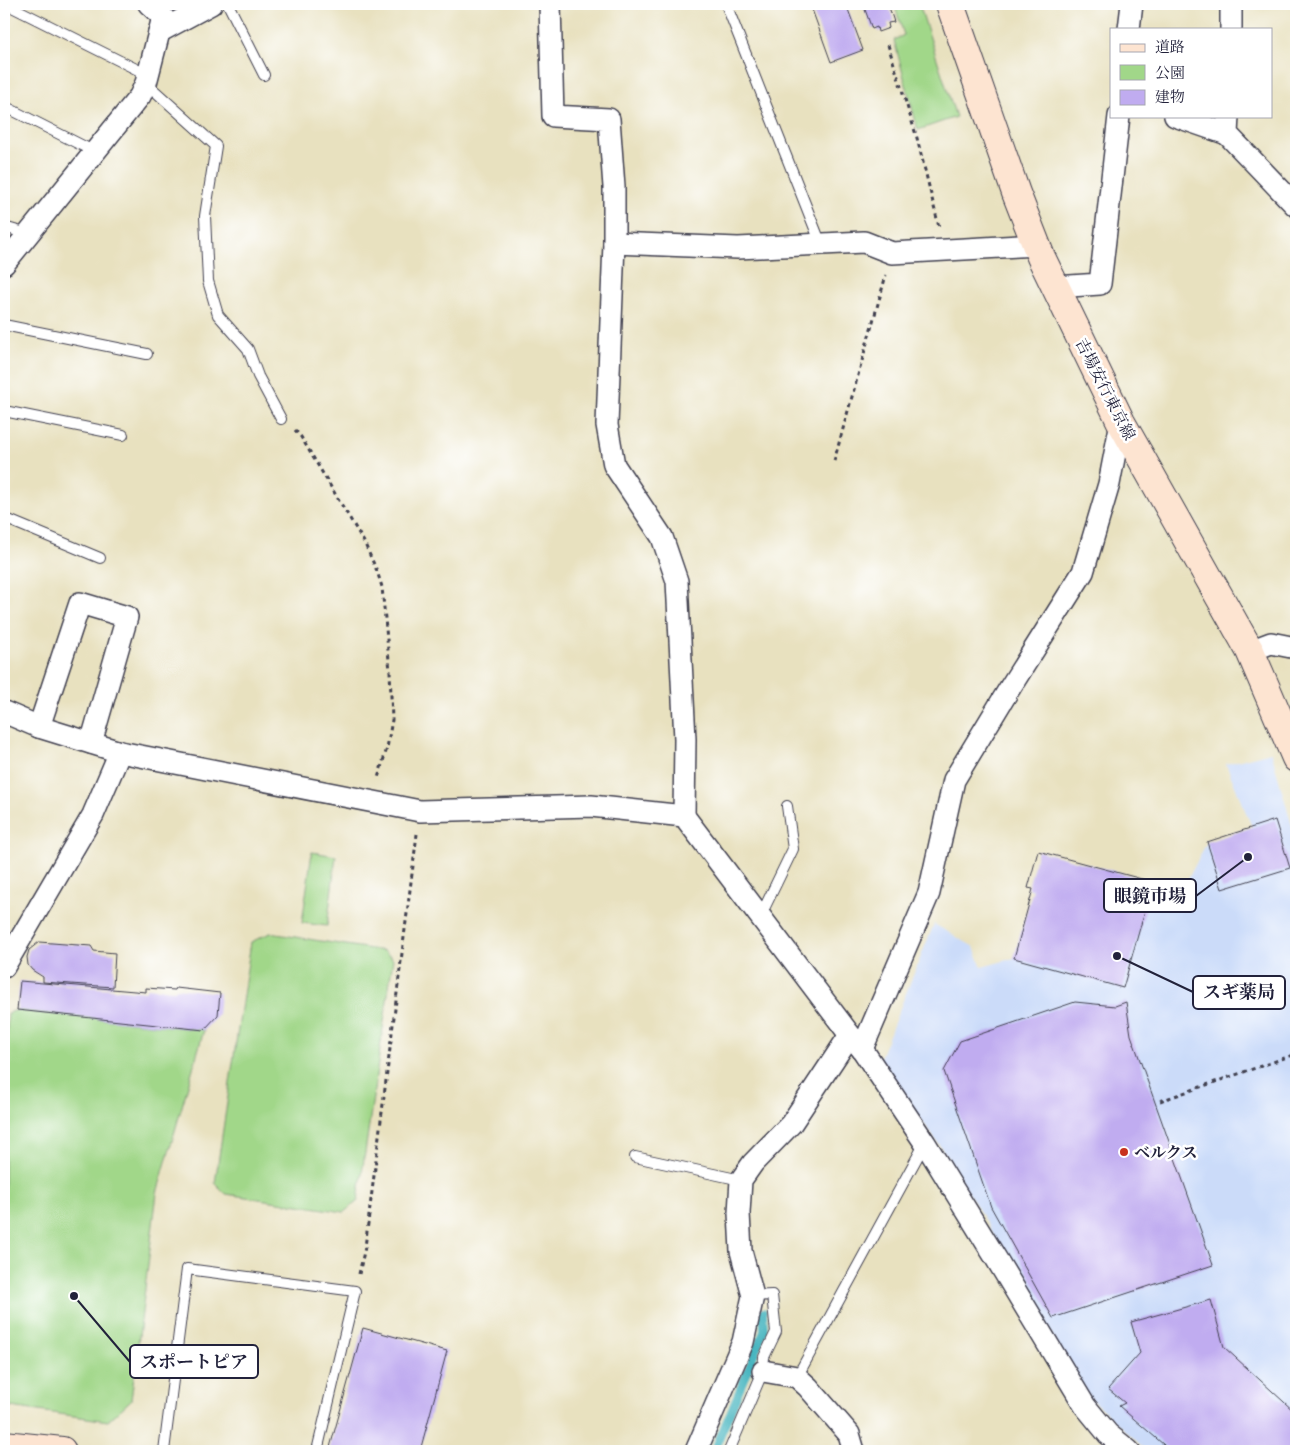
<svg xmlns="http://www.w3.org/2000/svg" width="1300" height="1455" viewBox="0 0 1300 1455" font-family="'Libre Bodoni','Noto Serif JP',serif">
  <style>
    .built { fill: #cbdbf9 }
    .green { fill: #a1d789; stroke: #627c62 }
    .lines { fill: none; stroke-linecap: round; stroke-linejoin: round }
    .stream { stroke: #46b5c0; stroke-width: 8 }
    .building { fill: #c0acf0 }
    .lane-casing { stroke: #403f4f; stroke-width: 12 }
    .street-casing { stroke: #403f4f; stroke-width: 24 }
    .secondary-casing { stroke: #403f4f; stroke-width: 30 }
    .path { stroke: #403f4f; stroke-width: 3; stroke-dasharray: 4 4; stroke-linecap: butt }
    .lane { stroke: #fff; stroke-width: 10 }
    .street { stroke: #fff; stroke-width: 21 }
    .secondary { stroke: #fde4d1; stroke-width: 28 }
    .poi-dot { fill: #c8321e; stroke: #fff; stroke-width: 2 }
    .labels { text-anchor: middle; stroke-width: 5; stroke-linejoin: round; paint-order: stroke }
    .street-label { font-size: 16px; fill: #22223b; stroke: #fff }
    .poi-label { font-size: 16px; font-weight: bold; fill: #22223b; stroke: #fff; text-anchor: start }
    .leader { fill: none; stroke: #22223b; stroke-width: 2 }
    .callout-dot { fill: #22223b; stroke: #fff; stroke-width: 2 }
    .callout { fill: #fff; stroke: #22223b; stroke-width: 2 }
    .callout-label { font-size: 18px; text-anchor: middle; font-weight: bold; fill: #22223b }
  </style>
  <rect width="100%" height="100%" fill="#fff"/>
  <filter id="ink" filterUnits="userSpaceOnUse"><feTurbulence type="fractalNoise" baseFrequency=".02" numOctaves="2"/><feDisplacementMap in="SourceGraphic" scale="10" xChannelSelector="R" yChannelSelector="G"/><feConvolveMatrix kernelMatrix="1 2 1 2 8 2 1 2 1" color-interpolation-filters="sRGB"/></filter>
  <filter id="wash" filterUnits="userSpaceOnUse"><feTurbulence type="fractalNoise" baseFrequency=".0096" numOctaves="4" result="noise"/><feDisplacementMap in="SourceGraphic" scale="20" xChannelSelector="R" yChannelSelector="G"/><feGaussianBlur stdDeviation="1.12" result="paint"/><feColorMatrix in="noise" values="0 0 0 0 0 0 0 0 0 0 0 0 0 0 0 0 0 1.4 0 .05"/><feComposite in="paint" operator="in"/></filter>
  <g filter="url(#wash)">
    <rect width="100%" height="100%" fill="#e8e1bf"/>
    <polygon class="built" points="1271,752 1296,840 1296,1451 1147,1451 1087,1395 947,1156 879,1060 934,924 974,947 982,967 1014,958 1033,890 1028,888 1038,851 1171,886 1188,879 1207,842 1252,827 1226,764"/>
    <g class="green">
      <polygon points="894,4 919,4 956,117 918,130 894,40 904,35"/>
      <polygon points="312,852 336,856 327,926 302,923"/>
      <polygon points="270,933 384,951 393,959 358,1201 344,1212 226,1194 215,1183 251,942"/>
      <polygon points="17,1010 204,1030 157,1193 131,1400 108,1421 4,1406 4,1080 8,1013"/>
    </g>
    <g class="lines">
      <polyline class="stream" points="714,1451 764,1331 763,1312"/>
    </g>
    <g id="blocks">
      <g class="building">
        <polygon points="810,4 846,4 863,50 831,62"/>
        <polygon points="863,4 888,4 894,22 888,23 889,28 878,32 877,27 872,29"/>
        <polygon points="1275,820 1290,868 1222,889 1207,842"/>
        <polygon points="1038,851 1153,882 1123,988 1014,958 1033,889 1028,888"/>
        <polygon points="39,942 91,946 94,951 115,953 113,987 43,982 43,977 32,970 28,965 27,957 29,950"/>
        <polygon points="20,981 146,992 146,988 175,990 176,988 220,993 218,1015 204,1030 17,1010"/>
        <polygon points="1075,1002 1115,1006 1126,1002 1131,1035 1213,1265 1053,1318 991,1207 944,1071 960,1041"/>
        <polygon points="1211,1300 1224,1347 1296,1413 1296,1451 1171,1451 1119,1406 1125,1403 1108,1389 1140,1353 1131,1322"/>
        <polygon points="363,1328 447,1351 420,1451 329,1451"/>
      </g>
    </g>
  </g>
  <g filter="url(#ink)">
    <use href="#blocks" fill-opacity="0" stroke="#403f4f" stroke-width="1"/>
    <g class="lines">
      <g class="lane-casing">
        <g id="lane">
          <polyline points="6,4 148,75"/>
          <polyline points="228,4 264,75"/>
          <polyline points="726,4 821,244"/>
          <polyline points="146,83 216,146 205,216 208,281 218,315 248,349 258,376 281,419"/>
          <polyline points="4,106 95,152"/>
          <polyline points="4,227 28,234"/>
          <polyline points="4,325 147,354"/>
          <polyline points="4,411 123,435"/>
          <polyline points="4,518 100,558"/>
          <polyline points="760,917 793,849 787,806"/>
          <polyline points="635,1157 741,1180"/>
          <polyline points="797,1377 925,1143"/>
          <polyline points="164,1451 187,1269 355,1291 317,1451"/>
          <polyline points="729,1451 763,1371 764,1357 776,1332 772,1295 753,1296"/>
        </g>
      </g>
      <g class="street-casing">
        <g id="street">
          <polyline points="550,4 553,116 609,119 614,187 614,243 607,425 614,465 662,537 677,581 685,739 684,816"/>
          <polyline points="1129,29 1132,4"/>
          <polyline points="1231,29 1231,4"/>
          <polyline points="159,32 211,4"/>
          <polyline points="1175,116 1227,134"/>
          <polyline points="1228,116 1227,134 1296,206"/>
          <polyline points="614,243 738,248 864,242 892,253 1036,245"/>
          <polyline points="4,264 140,96 146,83 163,17 149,4"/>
          <polyline points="1055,287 1100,284 1119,116"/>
          <polyline points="1250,651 1271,643 1296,648"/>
          <polyline points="4,712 39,727 120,752 420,811 591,806 684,816 850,1035 862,1049 925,1143 997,1260 1085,1406 1108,1434 1129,1451"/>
          <polyline points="39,727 80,603 127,617 91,743"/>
          <polyline points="4,967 93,815 120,752"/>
          <polyline points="862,1049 929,893 954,780 1011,686 1083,572 1109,484 1121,422"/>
          <polyline points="763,1371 797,1377 808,1387 849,1434 854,1451"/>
          <polyline points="696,1451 743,1342 753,1296 741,1251 739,1213 741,1180 753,1163 791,1124 850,1035"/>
        </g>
      </g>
      <g class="secondary-casing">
        <g id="secondary">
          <polyline points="950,4 1016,193 1041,257 1121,422 1250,651 1296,758"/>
          <polyline points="4,1445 62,1451"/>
        </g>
      </g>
      <g class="path">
        <polyline points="888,45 917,138 939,227"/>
        <polyline points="295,430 301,437 364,542 377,571 382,587 390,671 392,720 387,748 378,778"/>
        <polyline points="834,461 886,275"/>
        <polyline points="1160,1101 1296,1054"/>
        <polyline points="359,1274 365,1247 417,834"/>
      </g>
      <use href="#lane" class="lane"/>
      <use href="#street" class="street"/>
      <use href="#secondary" class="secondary"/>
    </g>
  </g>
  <circle class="poi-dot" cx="1124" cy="1152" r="5"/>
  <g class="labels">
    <g class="street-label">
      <text transform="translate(1106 389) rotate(63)" y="6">吉場安行東京線</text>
    </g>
    <g class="poi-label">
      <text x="1134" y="1158">ベルクス</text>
    </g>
  </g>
  <path class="leader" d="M1248 857L1196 896M1117 956L1193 992M74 1296L130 1362"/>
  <g class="callout-dot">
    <circle cx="1248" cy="857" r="5"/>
    <circle cx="1117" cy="956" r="5"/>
    <circle cx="74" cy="1296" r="5"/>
  </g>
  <g class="callout">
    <rect x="1104" y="879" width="92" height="33" rx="5"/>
    <rect x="1193" y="976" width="92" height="33" rx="5"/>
    <rect x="130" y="1345" width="128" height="33" rx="5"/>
  </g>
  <g class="callout-label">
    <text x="1150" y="902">眼鏡市場</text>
    <text x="1239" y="998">スギ薬局</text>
    <text x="194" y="1368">スポートピア</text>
  </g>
  <rect width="1300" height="1455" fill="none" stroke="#fff" stroke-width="20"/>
  <rect x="1110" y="28" width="162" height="90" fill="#ffffff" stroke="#a7a7b1"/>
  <rect x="1120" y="44" width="25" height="8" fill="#fde4d1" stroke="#a7a7b1"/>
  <text x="1155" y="52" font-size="15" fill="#22223b">道路</text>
  <rect x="1120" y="65" width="25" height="15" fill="#a1d789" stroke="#a7a7b1"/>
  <text x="1155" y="78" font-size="15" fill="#22223b">公園</text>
  <rect x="1120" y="90" width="25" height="15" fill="#c0acf0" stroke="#a7a7b1"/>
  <text x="1155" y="102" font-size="15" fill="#22223b">建物</text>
</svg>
